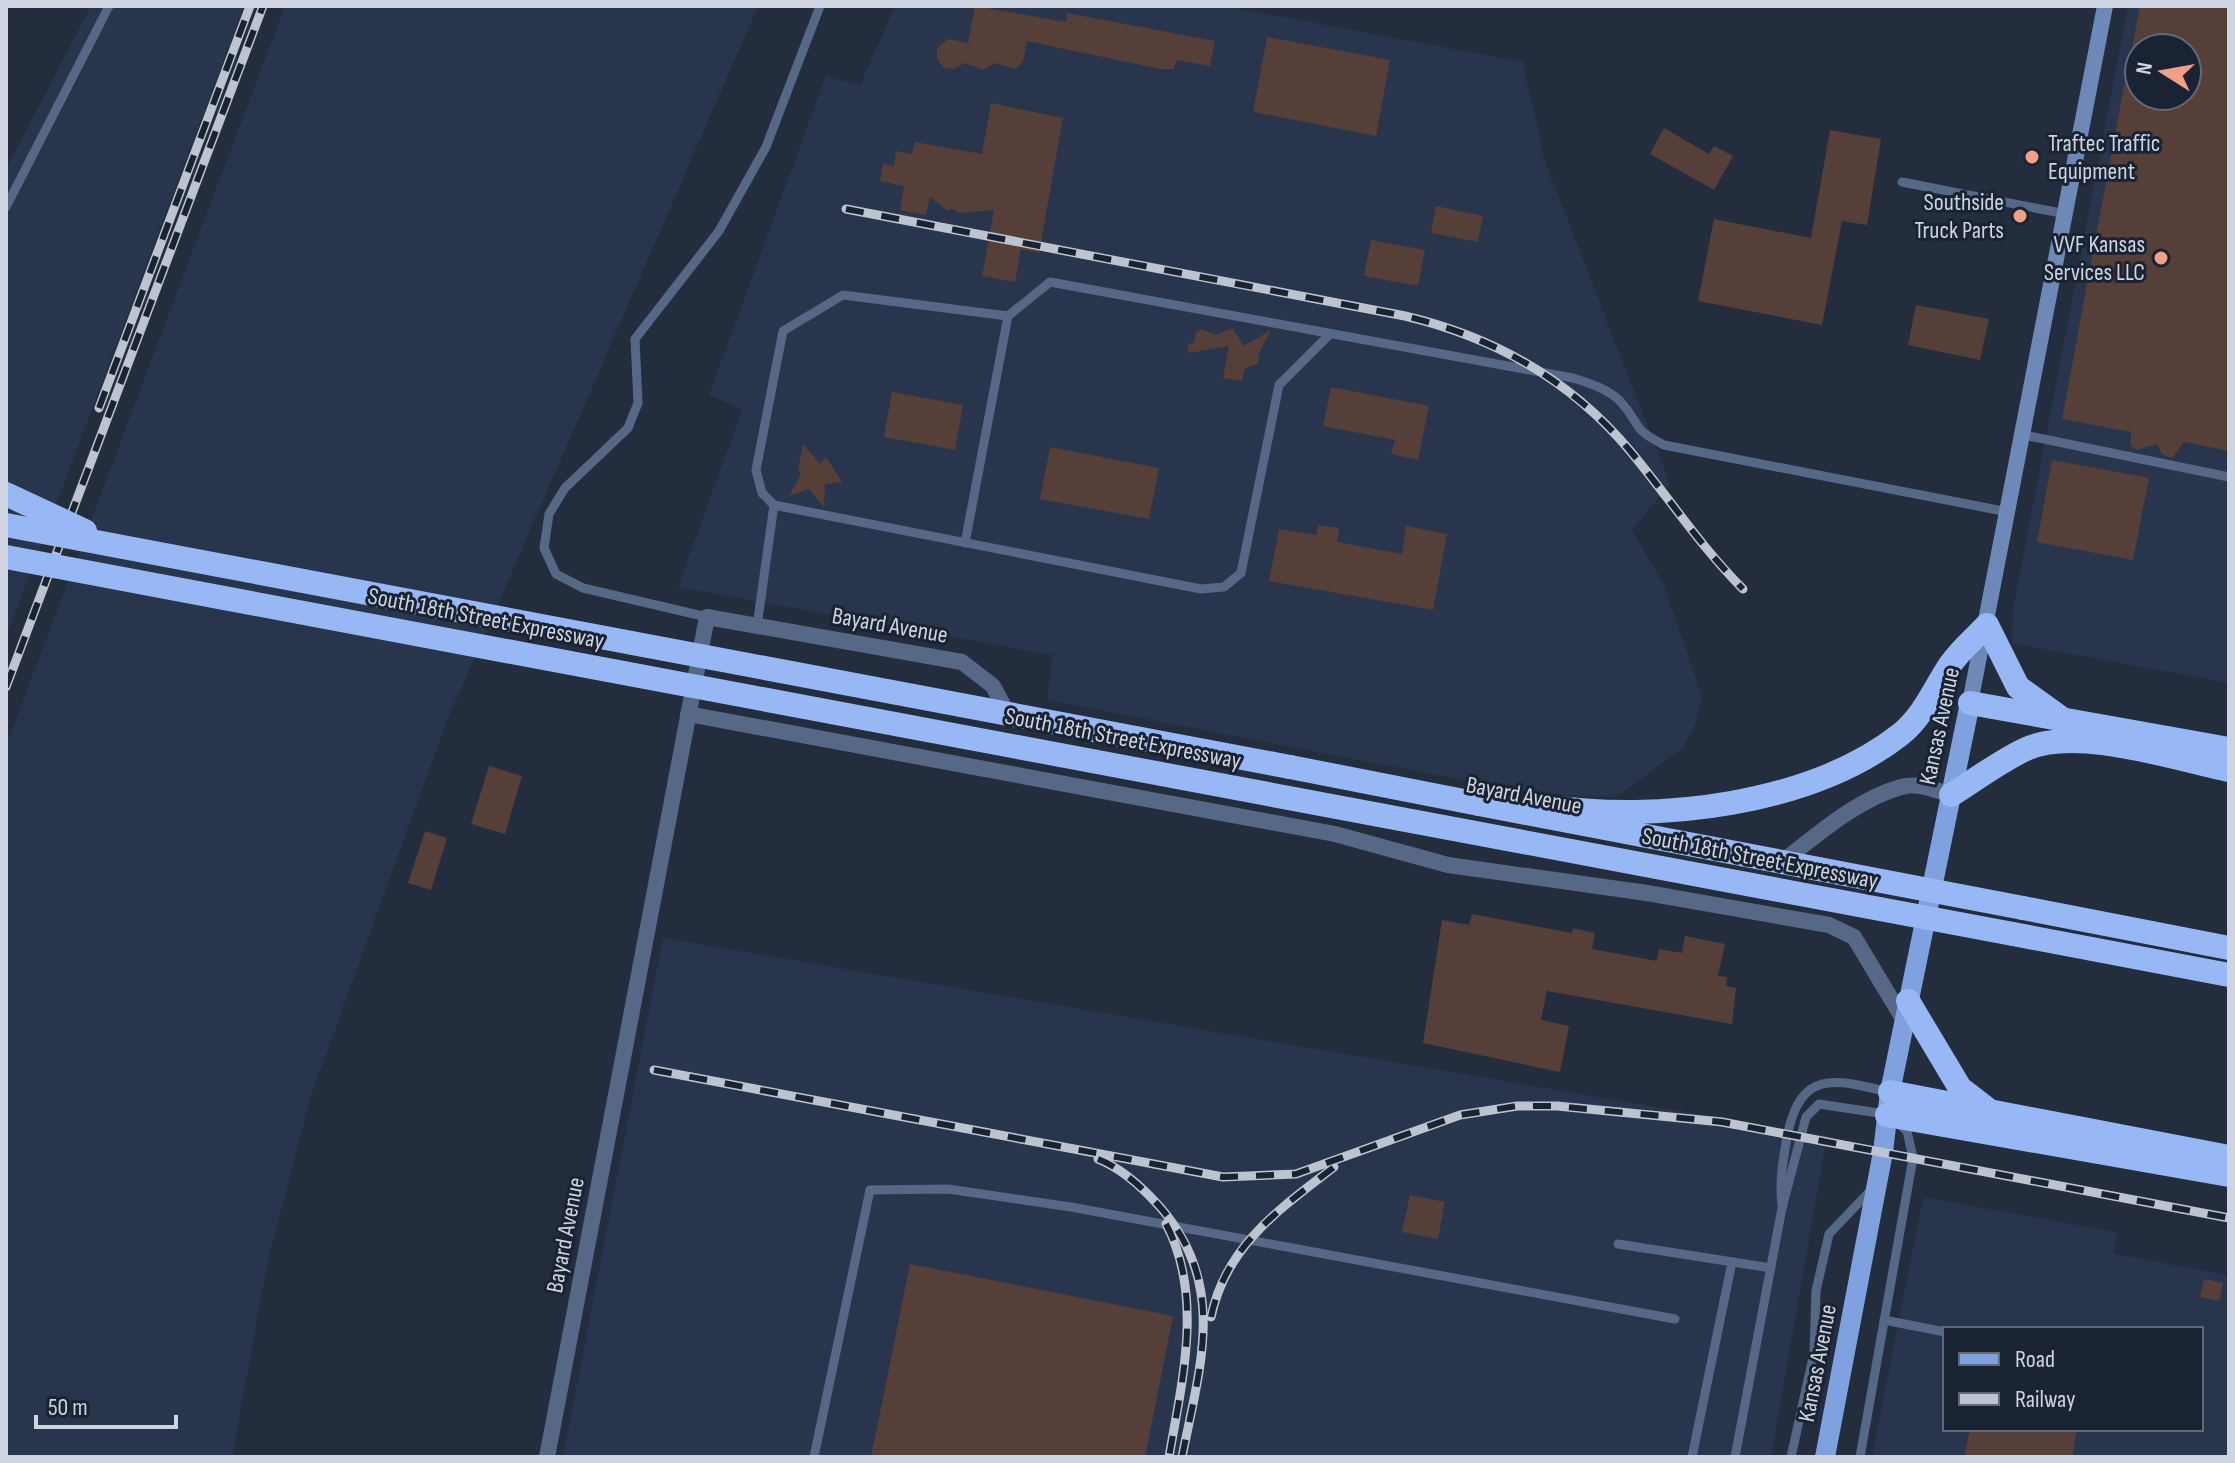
<svg xmlns="http://www.w3.org/2000/svg" width="2235" height="1463" viewBox="0 0 2235 1463" font-family="'Sofia Sans Condensed',sans-serif">
  <style>
    .built { fill: #28354c; fill-rule: evenodd }
    .building { fill: #563f38 }
    .lines { fill: none; stroke-linecap: round; stroke-linejoin: round }
    .service { stroke: #576886; stroke-width: 9 }
    .tertiary { stroke: #576886; stroke-width: 16 }
    .secondary { stroke: #6e88b8; stroke-width: 16 }
    .primary { stroke: #7fa1df; stroke-width: 20 }
    .motorway { stroke: #97b8f4; stroke-width: 24 }
    .rail-casing { stroke: #bdc4d0; stroke-width: 9 }
    .rail { stroke: #192334; stroke-width: 6; stroke-dasharray: 18; stroke-linecap: butt }
    .motorway-bridge { stroke: #97b8f4; stroke-width: 24 }
    .poi-dot { fill: #f39f85; stroke: #192334; stroke-width: 3 }
    .labels { text-anchor: middle; stroke-width: 6; stroke-linejoin: round; paint-order: stroke }
    .poi-label { font-size: 24px; fill: #ced5e0; stroke: #192334; text-anchor: end }
    .street-label { font-size: 24px; fill: #ced5e0; stroke: #192334 }
  </style>
  <rect width="100%" height="100%" fill="#232d3e"/>
  <g class="built">
    <polygon points="91,6 244,6 6,637 6,169"/>
    <polygon points="285,6 758,6 445,726 311,1096 268,1260 232,1457 6,1457 6,746"/>
    <polygon points="895,6 1224,6 1523,62 1545,161 1670,484 1632,530 1663,583 1702,696 1696,723 1683,748 1616,797 1535,794 1047,700 1052,655 678,587 742,410 709,395 826,76 860,86"/>
    <path d="M2128,6h101v677l-217,-40 1,-33zM2139,48h48v48h-48z"/>
    <polygon points="663,938 1827,1136 1771,1457 563,1457"/>
    <path d="M1923,1197l194,35 -3,22 115,21v182h-357zM1945,1329h256v100h-256z"/>
  </g>
  <g class="building">
    <polygon points="975,6 1066,22 1067,13 1215,41 1210,66 1176,60 1174,69 1160,69 1027,41 1023,61 1015,69 995,63 983,70 965,63 953,69 944,68 937,59 937,48 948,39 968,43"/>
    <polygon points="2140,6 2229,6 2229,451 2184,442 2172,458 2162,454 2157,444 2137,450 2131,446 2131,432 2062,419 2131,49 2139,50 2139,96 2187,96 2187,48 2132,48"/>
    <polygon points="1267,37 1390,60 1376,136 1253,112"/>
    <polygon points="991,103 1063,118 1039,253 1021,249 1015,282 982,276 994,210 959,213 954,209 947,210 930,197 926,215 900,210 904,186 880,181 883,164 894,166 896,151 912,154 915,142 982,154"/>
    <polygon points="1664,128 1709,154 1714,146 1733,156 1714,190 1650,154"/>
    <polygon points="1830,130 1881,139 1867,225 1842,221 1822,325 1698,301 1714,219 1811,238"/>
    <polygon points="1436,206 1483,216 1478,242 1431,233"/>
    <polygon points="1371,240 1425,250 1418,286 1364,276"/>
    <polygon points="1916,305 1989,319 1980,360 1908,345"/>
    <polygon points="1232,328 1244,346 1271,330 1259,353 1258,364 1245,368 1242,381 1223,378 1229,346 1189,353 1187,345 1194,342 1196,333 1201,329 1216,335"/>
    <polygon points="1331,387 1429,406 1418,460 1391,454 1395,440 1323,426"/>
    <polygon points="892,392 963,405 955,450 884,437"/>
    <polygon points="803,444 820,464 826,457 842,482 825,484 824,507 809,489 789,496 801,474 798,470"/>
    <polygon points="1050,447 1159,468 1149,519 1040,499"/>
    <polygon points="2052,460 2149,478 2133,560 2037,542"/>
    <polygon points="1318,525 1339,528 1337,542 1402,554 1406,526 1447,534 1433,610 1269,581 1279,529 1316,535"/>
    <polygon points="489,766 522,776 505,834 471,824"/>
    <polygon points="425,831 447,838 431,890 408,883"/>
    <polygon points="1472,914 1572,933 1573,928 1595,933 1592,949 1657,961 1659,949 1682,953 1685,936 1725,944 1718,976 1727,977 1726,986 1736,988 1732,1024 1547,991 1541,1020 1569,1026 1560,1072 1423,1043 1442,920 1469,925"/>
    <polygon points="1410,1195 1445,1202 1438,1239 1402,1232"/>
    <polygon points="910,1264 1173,1316 1145,1457 871,1457"/>
    <polygon points="2204,1279 2223,1283 2219,1301 2200,1297"/>
    <polygon points="1970,1429 2077,1429 2072,1457 1964,1457"/>
  </g>
  <g class="lines">
    <g class="service">
      <polyline points="1902,182 2066,214"/>
      <polyline points="6,207 109,6"/>
      <path d="M1329,335l-50,50 -38,188 -17,14 -23,2 -427,-84 -12,-12 -6,-23 27,-139 60,-36 165,21 42,-34 523,96c16,5 35,11 47,23 22,24 9,26 44,44l344,67"/>
      <polyline points="2024,435 2229,477"/>
      <polyline points="965,543 1008,316"/>
      <polyline points="707,617 583,588 556,574 544,548 549,514 565,488 628,428 638,403 635,339 719,231 766,147 820,6"/>
      <polyline points="757,626 774,505"/>
      <path d="M1782,1205c-3,-24 1,-44 5,-68 13,-67 46,-59 101,-45"/>
      <polyline points="1618,1244 1771,1268"/>
      <polyline points="1884,1320 1945,1332"/>
      <polyline points="814,1457 870,1190 948,1189 1071,1207 1675,1319"/>
      <polyline points="1692,1457 1732,1262"/>
      <polyline points="1735,1457 1782,1208 1806,1117 1819,1104 1885,1114"/>
      <polyline points="1791,1457 1814,1353 1816,1291 1829,1234 1872,1189"/>
      <polyline points="1860,1457 1913,1158 1907,1131 1900,1125"/>
    </g>
    <g class="tertiary">
      <polyline points="688,714 1335,834 1448,865 1647,893 1829,925 1854,937 1905,1022"/>
      <path d="M1778,865c37,-28 77,-65 123,-78 16,-5 34,3 50,8"/>
      <polyline points="547,1457 707,617 962,662 993,686 1010,718"/>
    </g>
    <polyline class="secondary" points="1970,703 2105,6"/>
    <polyline class="primary" points="1825,1457 1883,1152 1890,1092 1970,703"/>
    <g class="motorway">
      <polyline points="1970,703 2229,749"/>
      <polyline points="1290,767 1479,804 1498,803"/>
      <path d="M1951,795c24,-15 48,-33 73,-45 51,-25 151,9 205,20"/>
      <path d="M1546,806c110,17 265,-1 355,-72 23,-19 33,-45 49,-69 10,-15 25,-27 37,-40l31,62 43,31"/>
      <polyline points="2023,908 2229,948"/>
      <polyline points="2013,934 2229,975"/>
      <polyline points="1908,1001 1960,1088 1986,1108"/>
      <polyline points="1890,1092 2229,1157"/>
      <polyline points="1887,1115 2229,1175"/>
    </g>
    <g class="rail-casing">
      <g id="rail">
        <path d="M846,209l559,107c89,21 167,65 226,136 38,46 70,95 112,137"/>
        <polyline points="99,408 250,6"/>
        <polyline points="6,687 263,6"/>
        <polyline points="654,1070 1223,1177 1296,1174 1460,1115 1517,1106 1557,1106 1722,1122 2229,1218"/>
        <path d="M1098,1159c23,9 45,29 62,48 68,78 40,159 22,250"/>
        <path d="M1166,1224c38,72 16,157 3,233"/>
        <path d="M1211,1317c15,-72 69,-108 123,-150"/>
      </g>
    </g>
    <use href="#rail" class="rail"/>
    <g class="motorway-bridge">
      <polyline points="6,494 85,531"/>
      <polyline points="6,525 1290,767"/>
      <polyline points="6,557 2013,934"/>
      <polyline points="1479,804 2023,908"/>
    </g>
  </g>
  <g class="poi-dot">
    <circle cx="2032" cy="157" r="8"/>
    <circle cx="2020" cy="216" r="8"/>
    <circle cx="2161" cy="258" r="8"/>
  </g>
  <g class="labels">
    <g class="poi-label">
      <text x="2048" y="151" text-anchor="start">Traftec Traffic<tspan x="2048" dy="28">Equipment</tspan></text>
      <text x="2004" y="210">Southside<tspan x="2004" dy="28">Truck Parts</tspan></text>
      <text x="2145" y="252">VVF Kansas<tspan x="2145" dy="28">Services LLC</tspan></text>
    </g>
    <g class="street-label">
      <text transform="translate(486 618) rotate(11)" y="8">South 18th Street Expressway</text>
      <text transform="translate(890 625) rotate(10)" y="8">Bayard Avenue</text>
      <text transform="translate(1939 726) rotate(-78)" y="8">Kansas Avenue</text>
      <text transform="translate(1123 738) rotate(11)" y="8">South 18th Street Expressway</text>
      <text transform="translate(1524 795) rotate(11)" y="8">Bayard Avenue</text>
      <text transform="translate(1760 858) rotate(11)" y="8">South 18th Street Expressway</text>
      <text transform="translate(565 1235) rotate(-79)" y="8">Bayard Avenue</text>
      <text transform="translate(1817 1363) rotate(-79)" y="8">Kansas Avenue</text>
    </g>
  </g>
  <rect width="2235" height="1463" fill="none" stroke="#ced5e0" stroke-width="16"/>
  <rect x="1943" y="1327" width="260" height="104" fill="#192334" stroke="#616a79" stroke-width="2"/>
  <rect x="1959" y="1353" width="40" height="12" fill="#7fa1df" stroke="#616a79" stroke-width="2"/>
  <text x="2015" y="1367" font-size="24" fill="#ced5e0">Road</text>
  <rect x="1959" y="1393" width="40" height="12" fill="#bdc4d0" stroke="#616a79" stroke-width="2"/>
  <text x="2015" y="1407" font-size="24" fill="#ced5e0">Railway</text>
  <g transform="translate(2163 72) rotate(281)"><circle r="38" fill="#192334" stroke="#616a79" stroke-width="2"/>
  <path d="M0-6L14 30L0 20L-14 30Z" fill="#f39f85"/>
  <text y="-12" font-size="22" font-weight="bold" text-anchor="middle" fill="#ced5e0">N</text>
  </g>
  <path d="M36 1415v12h140v-12" fill="none" stroke="#ced5e0" stroke-width="4"/>
  <text x="48" y="1415" font-size="24" fill="#ced5e0" stroke="#192334" stroke-width="6" paint-order="stroke">50 m</text>
</svg>
